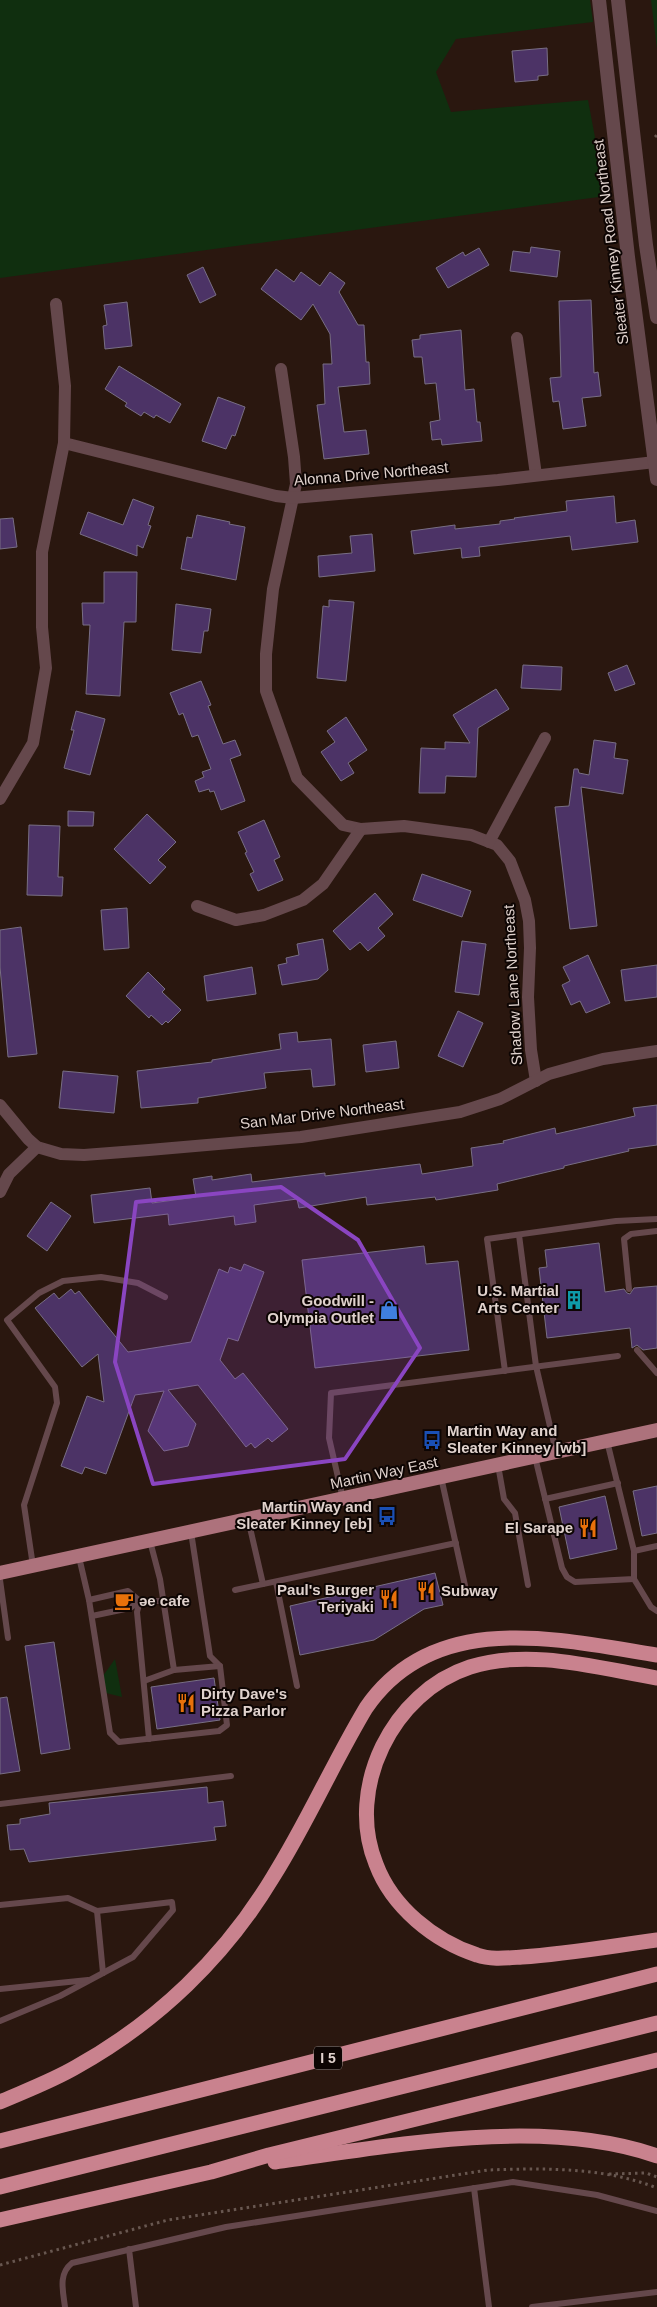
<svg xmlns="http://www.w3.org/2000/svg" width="657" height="2307" viewBox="0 0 657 2307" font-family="Arial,sans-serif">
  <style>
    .green { fill: #102f0f }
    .building { fill: #4c3366; stroke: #786e84 }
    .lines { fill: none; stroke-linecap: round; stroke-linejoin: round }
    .path { stroke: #685750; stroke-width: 3; stroke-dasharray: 2.5 4; stroke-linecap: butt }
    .service { stroke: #65484c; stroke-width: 6 }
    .minor { stroke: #65484c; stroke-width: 12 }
    .tertiary { stroke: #65484c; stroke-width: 14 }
    .primary { stroke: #ad727c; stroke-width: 14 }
    .motorway { stroke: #c9828e; stroke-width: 15 }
    .marked { fill: #8a45c1; fill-opacity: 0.2; stroke: #8a45c1; stroke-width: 4; stroke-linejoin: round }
    .labels { text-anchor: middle; stroke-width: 4; stroke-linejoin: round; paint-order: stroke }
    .shield { fill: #0d0503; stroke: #a19490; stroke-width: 1 }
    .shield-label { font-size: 14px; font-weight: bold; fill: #e0d2cd }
    .street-label { font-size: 15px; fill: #e0d2cd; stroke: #0d0503 }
    .poi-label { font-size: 15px; font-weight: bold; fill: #e0d2cd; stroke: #0d0503; text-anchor: end }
  </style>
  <rect width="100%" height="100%" fill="#2a170f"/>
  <g class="green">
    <polygon points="0,0 590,0 593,22 456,39 436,72 451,112 588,100 606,196 0,278"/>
    <polygon points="651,0 657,0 657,49"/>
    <polygon points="115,1659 122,1697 102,1692 100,1680"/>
  </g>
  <g class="building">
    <polygon points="547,48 548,75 538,76 538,80 515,82 512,51"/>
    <polygon points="531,247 560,251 557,277 510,271 513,251 530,253"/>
    <polygon points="479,248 489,265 448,288 436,268 463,252 465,256"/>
    <polygon points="203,267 216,295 200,303 187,275"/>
    <polygon points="276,269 294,282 301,272 320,286 330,272 345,283 339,292 358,325 364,325 366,362 369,362 370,384 338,387 344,432 366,430 369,454 324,459 317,405 325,404 323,364 332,364 330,334 313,304 301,320 261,289"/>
    <polygon points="591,300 594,373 598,372 601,396 582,398 586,426 563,429 559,401 553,402 550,378 561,377 559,301"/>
    <polygon points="127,302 132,346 105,349 103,326 107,325 104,305"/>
    <polygon points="461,330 465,390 474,389 477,422 480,422 482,441 442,445 441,439 432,440 430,422 440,420 436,383 425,384 422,357 414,357 412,340 420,339 420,335"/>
    <polygon points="119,366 181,404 170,423 156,415 154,418 144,412 141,416 125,406 127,403 105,389"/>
    <polygon points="218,397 245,407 235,436 232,435 226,449 202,441"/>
    <polygon points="614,496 616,523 635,520 638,542 572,550 570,536 479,547 480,556 462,558 461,548 414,554 411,531 455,525 455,529 500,524 500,521 515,519 514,518 567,511 566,501"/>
    <polygon points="133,499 154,507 148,525 151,526 143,548 137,545 137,556 80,534 88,512 123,525"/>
    <polygon points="197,515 230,522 229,524 245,527 236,580 181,569 187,537 192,538"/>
    <polygon points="13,518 17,547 0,549 0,519"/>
    <polygon points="372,534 375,571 319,577 318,556 352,553 350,536"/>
    <polygon points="104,572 137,572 136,622 124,622 120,696 86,694 90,625 83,625 82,603 104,603"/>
    <polygon points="329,600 354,602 346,681 317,678 323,606 329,607"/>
    <polygon points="176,604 211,609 208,631 204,631 201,653 172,650"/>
    <polygon points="523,665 562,667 561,690 521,688"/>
    <polygon points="627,665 635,684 615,691 608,673"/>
    <polygon points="201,681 211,705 208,706 223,744 235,740 241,755 230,759 245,801 221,810 214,791 210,792 209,789 199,792 195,781 204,777 202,772 211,769 198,735 192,737 183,713 179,715 170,693"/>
    <polygon points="496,689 509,709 478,728 476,777 446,776 445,793 419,793 421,748 445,749 445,742 470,743 453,715"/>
    <polygon points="76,711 105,719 90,775 64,768 74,730 71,730"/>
    <polygon points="346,717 367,750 348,763 354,773 341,781 321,752 335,742 327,731"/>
    <polygon points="594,740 616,743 614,758 628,760 623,794 581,787 597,926 570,929 555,807 569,806 574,769 578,769 579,773 589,775"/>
    <polygon points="68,811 94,812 93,826 68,826"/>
    <polygon points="147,814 176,842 158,860 166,867 150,884 114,849"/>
    <polygon points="264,820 280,857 274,860 283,880 258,891 250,874 254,872 245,853 247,852 238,832"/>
    <polygon points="29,825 60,826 58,877 63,877 62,896 27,895"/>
    <polygon points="422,874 471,891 462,917 413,900"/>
    <polygon points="375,893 393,914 378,928 385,936 368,951 360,942 350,950 333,931"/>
    <polygon points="127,908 129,948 104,950 101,910"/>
    <polygon points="21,927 37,1054 8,1057 0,967 0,930"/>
    <polygon points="323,939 328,970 318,979 282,985 278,965 287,963 286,958 299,955 297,944"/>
    <polygon points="462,941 486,944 479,995 455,992"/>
    <polygon points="588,955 610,1003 586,1013 580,1001 571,1005 562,985 570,981 563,967"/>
    <polygon points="657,965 657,997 625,1001 621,970"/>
    <polygon points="252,967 256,994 207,1001 204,976"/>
    <polygon points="148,972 165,989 162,992 181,1010 168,1023 166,1021 162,1025 151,1015 149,1018 126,996"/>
    <polygon points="458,1011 483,1023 463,1067 438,1056"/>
    <polygon points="297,1032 298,1042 331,1039 335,1085 313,1087 311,1069 264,1073 266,1088 198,1098 198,1103 141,1108 137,1071 212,1062 212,1060 281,1049 279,1034"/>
    <polygon points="396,1041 399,1068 366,1072 363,1045"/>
    <polygon points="63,1071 118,1076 114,1113 59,1108"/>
    <polygon points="657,1105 657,1145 628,1149 629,1151 564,1166 564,1168 497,1184 498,1190 436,1200 435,1197 367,1205 366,1197 299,1208 297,1199 254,1205 256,1222 235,1225 234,1216 169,1225 168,1214 94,1223 91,1195 150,1188 152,1203 196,1197 193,1179 212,1176 212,1180 251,1174 252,1182 325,1173 325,1176 420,1164 422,1174 473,1166 471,1148 504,1143 503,1141 555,1128 556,1134 635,1116 633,1108"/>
    <polygon points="51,1202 71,1216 47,1251 27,1236"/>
    <polygon points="599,1243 605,1292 624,1289 627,1293 630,1294 634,1288 657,1286 657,1348 643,1350 637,1345 632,1348 630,1328 547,1338 539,1268 547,1267 545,1250"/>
    <polygon points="424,1246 426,1264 458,1261 469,1350 315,1368 302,1260"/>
    <polygon points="244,1264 264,1272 238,1341 228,1338 220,1360 235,1379 243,1373 288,1429 272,1442 268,1438 255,1448 251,1443 246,1447 198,1385 168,1390 196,1424 188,1446 164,1451 148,1431 164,1391 135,1395 106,1474 85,1467 82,1474 61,1466 87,1396 104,1402 98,1354 82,1367 35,1308 54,1293 59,1299 71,1289 75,1294 79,1291 128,1352 191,1342 219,1269 228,1273 230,1267 241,1271"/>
    <polygon points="657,1486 657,1533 642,1536 633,1491"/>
    <polygon points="605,1496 617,1549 570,1559 559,1507"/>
    <polygon points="435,1573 443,1605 424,1609 374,1640 300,1655 290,1606"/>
    <polygon points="54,1642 70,1749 41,1754 25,1646"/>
    <polygon points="214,1678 220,1720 157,1729 151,1687"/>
    <polygon points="7,1697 20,1771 0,1774 0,1698"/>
    <polygon points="207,1787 208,1803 223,1801 226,1826 214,1827 216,1840 29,1862 24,1849 10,1850 7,1825 20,1824 20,1819 50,1814 49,1803"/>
  </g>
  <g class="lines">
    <g class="path">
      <polyline points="655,137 657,135"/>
      <polyline points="609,2174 646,2173 657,2177"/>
      <path d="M0,2265l168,-45 320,-50c56,-2 116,-3 169,18"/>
    </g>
    <g class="service">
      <polyline points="519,1235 536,1366 556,1452"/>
      <polyline points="629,1289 624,1239 631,1234 657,1231"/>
      <polyline points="637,1350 657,1373"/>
      <polyline points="505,1371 487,1239 616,1221 657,1219"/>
      <polyline points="535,1457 562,1568 567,1577 575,1582 634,1579 634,1551 607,1441"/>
      <polyline points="498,1465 504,1499 515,1513 528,1585"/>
      <polyline points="441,1477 466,1590"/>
      <polyline points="343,1499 329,1438 331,1393 618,1356"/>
      <polyline points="545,1499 618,1483"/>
      <polyline points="248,1519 263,1584"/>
      <polyline points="150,1541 160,1579 174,1670"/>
      <polyline points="634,1551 657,1546"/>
      <polyline points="79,1557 89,1600 110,1733 119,1742 219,1731 227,1725 220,1666 210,1656 191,1532"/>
      <polyline points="33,1566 24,1505 57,1403 55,1387 7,1320 39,1293 63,1281 101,1277 138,1283 165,1297"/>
      <polyline points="634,1579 651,1607 657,1611"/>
      <polyline points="0,1580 8,1638"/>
      <polyline points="276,1582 297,1686"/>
      <polyline points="235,1590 456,1543"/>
      <polyline points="89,1600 128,1591 140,1601 130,1608 92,1616"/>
      <polyline points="144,1681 174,1670 220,1666"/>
      <polyline points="149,1739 137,1612 140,1601 163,1601"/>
      <polyline points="0,1804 231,1776"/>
      <polyline points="0,1905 68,1898 97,1911 172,1902 173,1910 133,1957 60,1996 0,2021"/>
      <polyline points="97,1911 103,1973"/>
      <polyline points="0,1989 88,1980"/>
      <polyline points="474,2188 489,2307"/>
      <polyline points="129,2249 136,2307"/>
      <path d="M65,2307c-2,-16 -7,-33 7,-44l154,-36 287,-45 84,13 60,16"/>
      <polyline points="532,2307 657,2292"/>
    </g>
    <g class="minor">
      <polyline points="517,338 536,475"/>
      <polyline points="281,369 294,457 296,484 273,589 266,654 266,691 297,778 343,825 361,829 404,826 471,835 497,845 510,861 525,900 529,921 530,948 528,997 531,1050 536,1081"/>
      <polyline points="64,443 276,496 293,498 498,480 655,462"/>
      <polyline points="0,799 33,743 46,668 42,627 42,552 64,443 65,386 56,304"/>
      <polyline points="489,842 545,738"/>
      <polyline points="197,906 236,920 264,915 303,900 323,884 361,829"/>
      <polyline points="0,1105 28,1139 37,1147 61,1154 84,1155 149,1150 301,1137 460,1112 500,1099 549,1074 603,1059 657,1051"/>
      <polyline points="0,1192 9,1174 37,1147"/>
    </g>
    <g class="tertiary">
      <polyline points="599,0 628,257 657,479"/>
      <polyline points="618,0 646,245 657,317"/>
    </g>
    <polyline class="primary" points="0,1573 657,1430"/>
    <g class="motorway">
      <path d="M657,1678c-60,-10 -127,-30 -187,-11 -77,25 -125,121 -94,197 16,43 58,77 101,91 14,5 30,3 45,2 45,-3 90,-11 135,-17"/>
      <path d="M0,2102c25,-11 52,-21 76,-35 81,-45 149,-110 197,-190 34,-54 60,-114 93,-169 68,-99 191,-69 291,-53"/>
      <polyline points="0,2141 657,1974"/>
      <path d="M275,2162c117,-16 268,-46 382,-6"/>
      <polyline points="0,2187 657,2023"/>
      <polyline points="0,2220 211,2172 269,2155 657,2060"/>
    </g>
  </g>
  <path class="marked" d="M281,1187l77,53 62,108 -75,111 -192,25 -38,-122 21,-160z"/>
  <defs>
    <g id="building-bare" transform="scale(1.5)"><path d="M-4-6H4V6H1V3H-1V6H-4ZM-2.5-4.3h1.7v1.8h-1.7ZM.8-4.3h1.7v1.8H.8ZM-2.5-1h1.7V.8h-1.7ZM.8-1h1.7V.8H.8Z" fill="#0f9aa8" stroke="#0d0503" stroke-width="2.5" paint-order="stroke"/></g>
    <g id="shop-bare" transform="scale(1.5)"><path d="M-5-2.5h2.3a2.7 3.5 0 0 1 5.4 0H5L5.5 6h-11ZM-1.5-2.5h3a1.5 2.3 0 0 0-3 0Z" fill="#3f7fe0" stroke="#0d0503" stroke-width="2.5" paint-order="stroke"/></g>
    <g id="bus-bare" transform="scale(1.5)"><path d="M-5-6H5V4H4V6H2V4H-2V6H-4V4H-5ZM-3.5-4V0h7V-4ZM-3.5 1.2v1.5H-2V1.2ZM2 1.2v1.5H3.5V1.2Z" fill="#1a4fb4" stroke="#0d0503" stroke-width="2.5" paint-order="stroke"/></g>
    <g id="restaurant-bare" transform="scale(1.5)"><path d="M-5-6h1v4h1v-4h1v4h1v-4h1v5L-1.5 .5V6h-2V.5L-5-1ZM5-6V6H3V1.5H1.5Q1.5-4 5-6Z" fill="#e8710a" stroke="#0d0503" stroke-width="2.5" paint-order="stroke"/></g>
    <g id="cafe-bare" transform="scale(1.5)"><path d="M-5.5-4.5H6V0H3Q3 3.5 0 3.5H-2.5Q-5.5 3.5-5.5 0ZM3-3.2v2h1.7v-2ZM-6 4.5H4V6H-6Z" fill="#e8710a" stroke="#0d0503" stroke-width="2.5" paint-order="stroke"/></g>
  </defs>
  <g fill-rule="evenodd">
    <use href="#building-bare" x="574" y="1300"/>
    <use href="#shop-bare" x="389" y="1310"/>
    <use href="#bus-bare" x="432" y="1440"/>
    <use href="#bus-bare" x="387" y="1516"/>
    <use href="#restaurant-bare" x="588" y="1528"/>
    <use href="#restaurant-bare" x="426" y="1591"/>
    <use href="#restaurant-bare" x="389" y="1599"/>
    <use href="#cafe-bare" x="124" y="1601"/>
    <use href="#restaurant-bare" x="186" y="1703"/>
  </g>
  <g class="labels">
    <rect class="shield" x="314" y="2046.5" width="28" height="23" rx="4"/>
    <g class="shield-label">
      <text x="328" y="2063">I 5</text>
    </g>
    <g class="street-label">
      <text transform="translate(611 242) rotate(-97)" y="5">Sleater Kinney Road Northeast</text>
      <text transform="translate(371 474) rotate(-5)" y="5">Alonna Drive Northeast</text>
      <text transform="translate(513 985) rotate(-93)" y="5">Shadow Lane Northeast</text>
      <text transform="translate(322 1114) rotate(-7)" y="5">San Mar Drive Northeast</text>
      <text transform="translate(384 1473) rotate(-12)" y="5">Martin Way East</text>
    </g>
    <g class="poi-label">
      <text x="559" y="1296">U.S. Martial<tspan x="559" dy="17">Arts Center</tspan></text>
      <text x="374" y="1306">Goodwill -<tspan x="374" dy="17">Olympia Outlet</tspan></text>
      <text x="447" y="1436" text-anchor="start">Martin Way and<tspan x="447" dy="17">Sleater Kinney [wb]</tspan></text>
      <text x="372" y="1512">Martin Way and<tspan x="372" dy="17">Sleater Kinney [eb]</tspan></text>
      <text x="573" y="1533">El Sarape</text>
      <text x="374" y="1595">Paul's Burger<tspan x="374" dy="17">Teriyaki</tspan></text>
      <text x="441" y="1596" text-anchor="start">Subway</text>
      <text x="139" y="1606" text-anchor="start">əe cafe</text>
      <text x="201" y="1699" text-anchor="start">Dirty Dave's<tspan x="201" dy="17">Pizza Parlor</tspan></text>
    </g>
  </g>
</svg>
